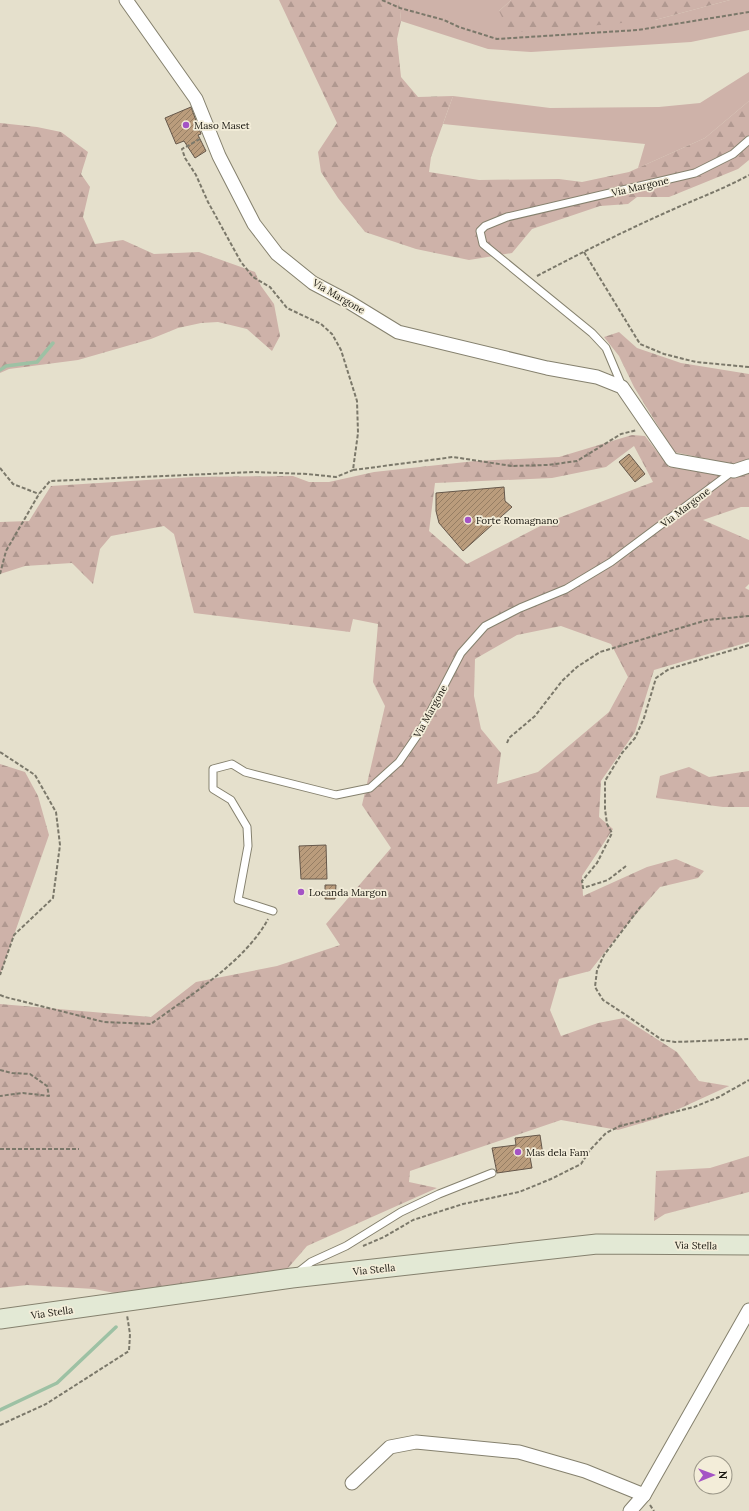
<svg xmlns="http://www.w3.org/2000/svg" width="749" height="1511" viewBox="0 0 749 1511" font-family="Lora,serif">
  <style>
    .grass { fill: #ceb2a9 }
    .forest { fill: url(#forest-firs); fill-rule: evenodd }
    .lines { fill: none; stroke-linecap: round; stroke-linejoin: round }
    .stream { stroke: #9dc1a4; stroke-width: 3.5 }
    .building { fill: url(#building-hatch); stroke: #66584b }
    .service-casing { stroke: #85816e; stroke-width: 9 }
    .minor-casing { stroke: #85816e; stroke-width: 15 }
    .secondary-casing { stroke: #85816e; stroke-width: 21 }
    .path { stroke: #7b786a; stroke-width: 2; stroke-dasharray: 4 2; stroke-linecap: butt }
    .service { stroke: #fff; stroke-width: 7 }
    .minor { stroke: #fff; stroke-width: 13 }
    .secondary { stroke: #e3e9d5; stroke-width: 19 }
    .poi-dot { fill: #a454c5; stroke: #f3edd9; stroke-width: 1.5 }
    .labels { text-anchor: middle; stroke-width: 3.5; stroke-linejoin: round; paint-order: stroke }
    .poi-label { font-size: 10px; fill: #18160f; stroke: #f3edd9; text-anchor: start }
    .street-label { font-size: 10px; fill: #18160f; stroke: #f3edd9 }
  </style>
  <defs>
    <pattern id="forest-firs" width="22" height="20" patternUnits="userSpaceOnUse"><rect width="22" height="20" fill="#ceb2a9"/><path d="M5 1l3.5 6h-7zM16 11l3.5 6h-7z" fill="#b09890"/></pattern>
    <pattern id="building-hatch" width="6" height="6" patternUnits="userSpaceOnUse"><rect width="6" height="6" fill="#ba9c7c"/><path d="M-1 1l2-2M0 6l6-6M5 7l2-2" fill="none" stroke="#967e64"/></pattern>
  </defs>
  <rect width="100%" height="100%" fill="#e5e0cc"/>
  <g class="grass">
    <polygon points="399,0 511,0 499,11 655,20 730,0 749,0 749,30 691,42 531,52 488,49 401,21"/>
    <polygon points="749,72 749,101 705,138 638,168 645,144 443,124 453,96 550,108 659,107 700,103"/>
  </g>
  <g class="forest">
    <polygon points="279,0 399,0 401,21 397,39 401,77 418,97 453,96 431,157 429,172 479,180 559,179 582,182 629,172 705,138 749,101 749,160 738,169 669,197 637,197 628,204 600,206 532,229 512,253 469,260 416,249 365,232 338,198 321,172 318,152 337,123"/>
    <polygon points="511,0 730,0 655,20 510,33 499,11"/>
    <polygon points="0,123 37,127 61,132 88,152 81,174 90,187 83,217 95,244 123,240 154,254 199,252 255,272 261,286 274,304 280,336 272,351 247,329 218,322 201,323 178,328 151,339 78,360 9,369 0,373"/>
    <polygon points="619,332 637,348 681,363 749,374 749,460 731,464 674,452 634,387 619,356 604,337"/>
    <path d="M632,435l13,1 24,31 66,10 14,-3v33h-8l-38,13 46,20v44l-4,4 4,2v52l-95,28 -19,62 -34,49 -2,36 14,12 -31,47 1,20 64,-29 29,-8 28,12 -6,7 -38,9 -36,41 -34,43 -31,8 -9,31 11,26 37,-13 26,-5 53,34 22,29 30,5 -70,32 -41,12 -57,-10 -151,51 -1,11 28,6 -130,58 -25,29 -157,20 -31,-6 -67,-4 -27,3v-284l151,13 45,-35 81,-16 63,-21 -14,-21 65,-76 -29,-43 23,-99 -12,-24 5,-58 -25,-5 -3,13 -156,-19 -20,-79 -10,-8 -53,10 -11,13 -7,35 -21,-21 -47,3 -25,8v-52l29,-1 22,-35 143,-9 99,-1 16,6h20l45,-10 101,-11 84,-4zM634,446l19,36 -105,40 -81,42 -38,-33 6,-48 117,-5 54,-11zM561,626l50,18 17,33 -19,35 -71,60 -41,12 4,-31 -20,-24 -7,-33 1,-37 42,-24z"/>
    <polygon points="0,764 25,772 38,796 49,835 0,975"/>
    <polygon points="689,767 709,777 749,771 749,807 723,807 656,798 660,776"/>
    <polygon points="749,1156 749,1192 665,1214 654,1221 656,1171 710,1168"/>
  </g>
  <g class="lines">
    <g class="stream">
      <polyline points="0,370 6,366 37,362 53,343"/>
      <polyline points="0,1410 57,1383 116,1327"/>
    </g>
  </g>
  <g class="building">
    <polygon points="191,107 201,134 198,135 206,151 195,158 184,141 176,144 165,118"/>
    <polygon points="629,454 645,474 635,482 619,462"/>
    <polygon points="504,487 505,501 512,507 463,551 439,523 436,511 436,493"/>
    <polygon points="326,845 327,879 301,879 299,846"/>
    <polygon points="325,885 336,885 335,899 325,899"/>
    <polygon points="540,1135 543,1155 530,1157 532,1168 497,1173 492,1148 516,1145 515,1138"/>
  </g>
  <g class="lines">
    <g class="service-casing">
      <g id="service">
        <polyline points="622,386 606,348 592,333 483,244 480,231 485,226 507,217 695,173 733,154 749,140"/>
        <polyline points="273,911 238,900 248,846 247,827 231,800 213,789 213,769 232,764 245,772 336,795 370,788 399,762 421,730 461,653 485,626 520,608 566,589 611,562 733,471"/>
        <polyline points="297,1273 311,1262 346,1246 401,1212 439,1194 492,1173"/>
      </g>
    </g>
    <g class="minor-casing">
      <g id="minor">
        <polyline points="126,0 196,99 219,156 254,224 277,254 313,283 349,302 398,332 547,368 597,377 622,387 672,460 734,471 749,466"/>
        <polyline points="352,1483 390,1447 416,1442 519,1452 585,1471 644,1495"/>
        <polyline points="630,1511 644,1495 749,1310"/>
      </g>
    </g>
    <g class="secondary-casing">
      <polyline id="secondary" points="0,1319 292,1278 597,1244 749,1245"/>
    </g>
    <g class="path">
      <polyline points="382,0 400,8 444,20 459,27 497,39 638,30 749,12"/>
      <polyline points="200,139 182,149 185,158 196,175 208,202 241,262 253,277 270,287 287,308 321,324 332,334 341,350 357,401 358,433 353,470 453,457 512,466 548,465 577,461 621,434 637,430"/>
      <polyline points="584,252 640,344 664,354 696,362 749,367"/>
      <path d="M537,276c42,-22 85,-44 128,-63 28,-13 57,-23 84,-38"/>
      <polyline points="0,468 13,484 39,494"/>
      <polyline points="0,574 6,551 39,494 50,481 254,472 307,474 336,477 353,470"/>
      <polyline points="507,743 509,738 535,716 562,681 577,667 600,652 707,620 749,616"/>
      <polyline points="0,752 35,775 56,812 60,845 53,898 14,935 0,975"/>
      <polyline points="626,866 608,880 583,888 582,881 597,863 612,833 607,824 605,809 605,781 622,753 635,738 644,718 656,678 669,669 749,645"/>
      <polyline points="641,906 604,955 597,970 595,987 603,1000 623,1013 662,1040 675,1042 749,1039"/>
      <path d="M0,995l5,2 99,25 47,2c38,-28 95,-63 117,-105"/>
      <polyline points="0,1070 12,1073 30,1074 47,1086 49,1096 23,1093 0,1096"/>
      <polyline points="0,1149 79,1149"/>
      <polyline points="363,1246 384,1237 413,1220 463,1204 519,1192 551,1179 581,1164 590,1150 606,1133 620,1126 694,1107 719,1097 749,1080"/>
      <polyline points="0,1425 46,1404 129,1351 130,1334 127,1315"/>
      <polyline points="650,1505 654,1511"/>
    </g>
    <use href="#service" class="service"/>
    <use href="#minor" class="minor"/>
    <use href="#secondary" class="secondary"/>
  </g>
  <g class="poi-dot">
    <circle cx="186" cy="125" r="4"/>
    <circle cx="468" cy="520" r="4"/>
    <circle cx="301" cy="892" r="4"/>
    <circle cx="518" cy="1152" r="4"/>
  </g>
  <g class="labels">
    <g class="poi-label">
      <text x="194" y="129">Maso Maset</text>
      <text x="476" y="524">Forte Romagnano</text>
      <text x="309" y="896">Locanda Margon</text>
      <text x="526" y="1156">Mas dela Fam</text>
    </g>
    <g class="street-label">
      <text transform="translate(640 186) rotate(-13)" y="4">Via Margone</text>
      <text transform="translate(339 296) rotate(30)" y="4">Via Margone</text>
      <text transform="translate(685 507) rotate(-37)" y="4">Via Margone</text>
      <text transform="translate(430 711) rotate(-61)" y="4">Via Margone</text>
      <text transform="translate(696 1245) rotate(1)" y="4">Via Stella</text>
      <text transform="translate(374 1269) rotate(-6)" y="4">Via Stella</text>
      <text transform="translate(52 1312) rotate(-8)" y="4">Via Stella</text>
    </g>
  </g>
  <g transform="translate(713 1475) rotate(89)"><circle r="19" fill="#f3edd9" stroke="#9b9788"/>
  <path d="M0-3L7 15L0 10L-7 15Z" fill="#a454c5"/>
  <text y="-6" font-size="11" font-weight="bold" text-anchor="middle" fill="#18160f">N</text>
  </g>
</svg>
